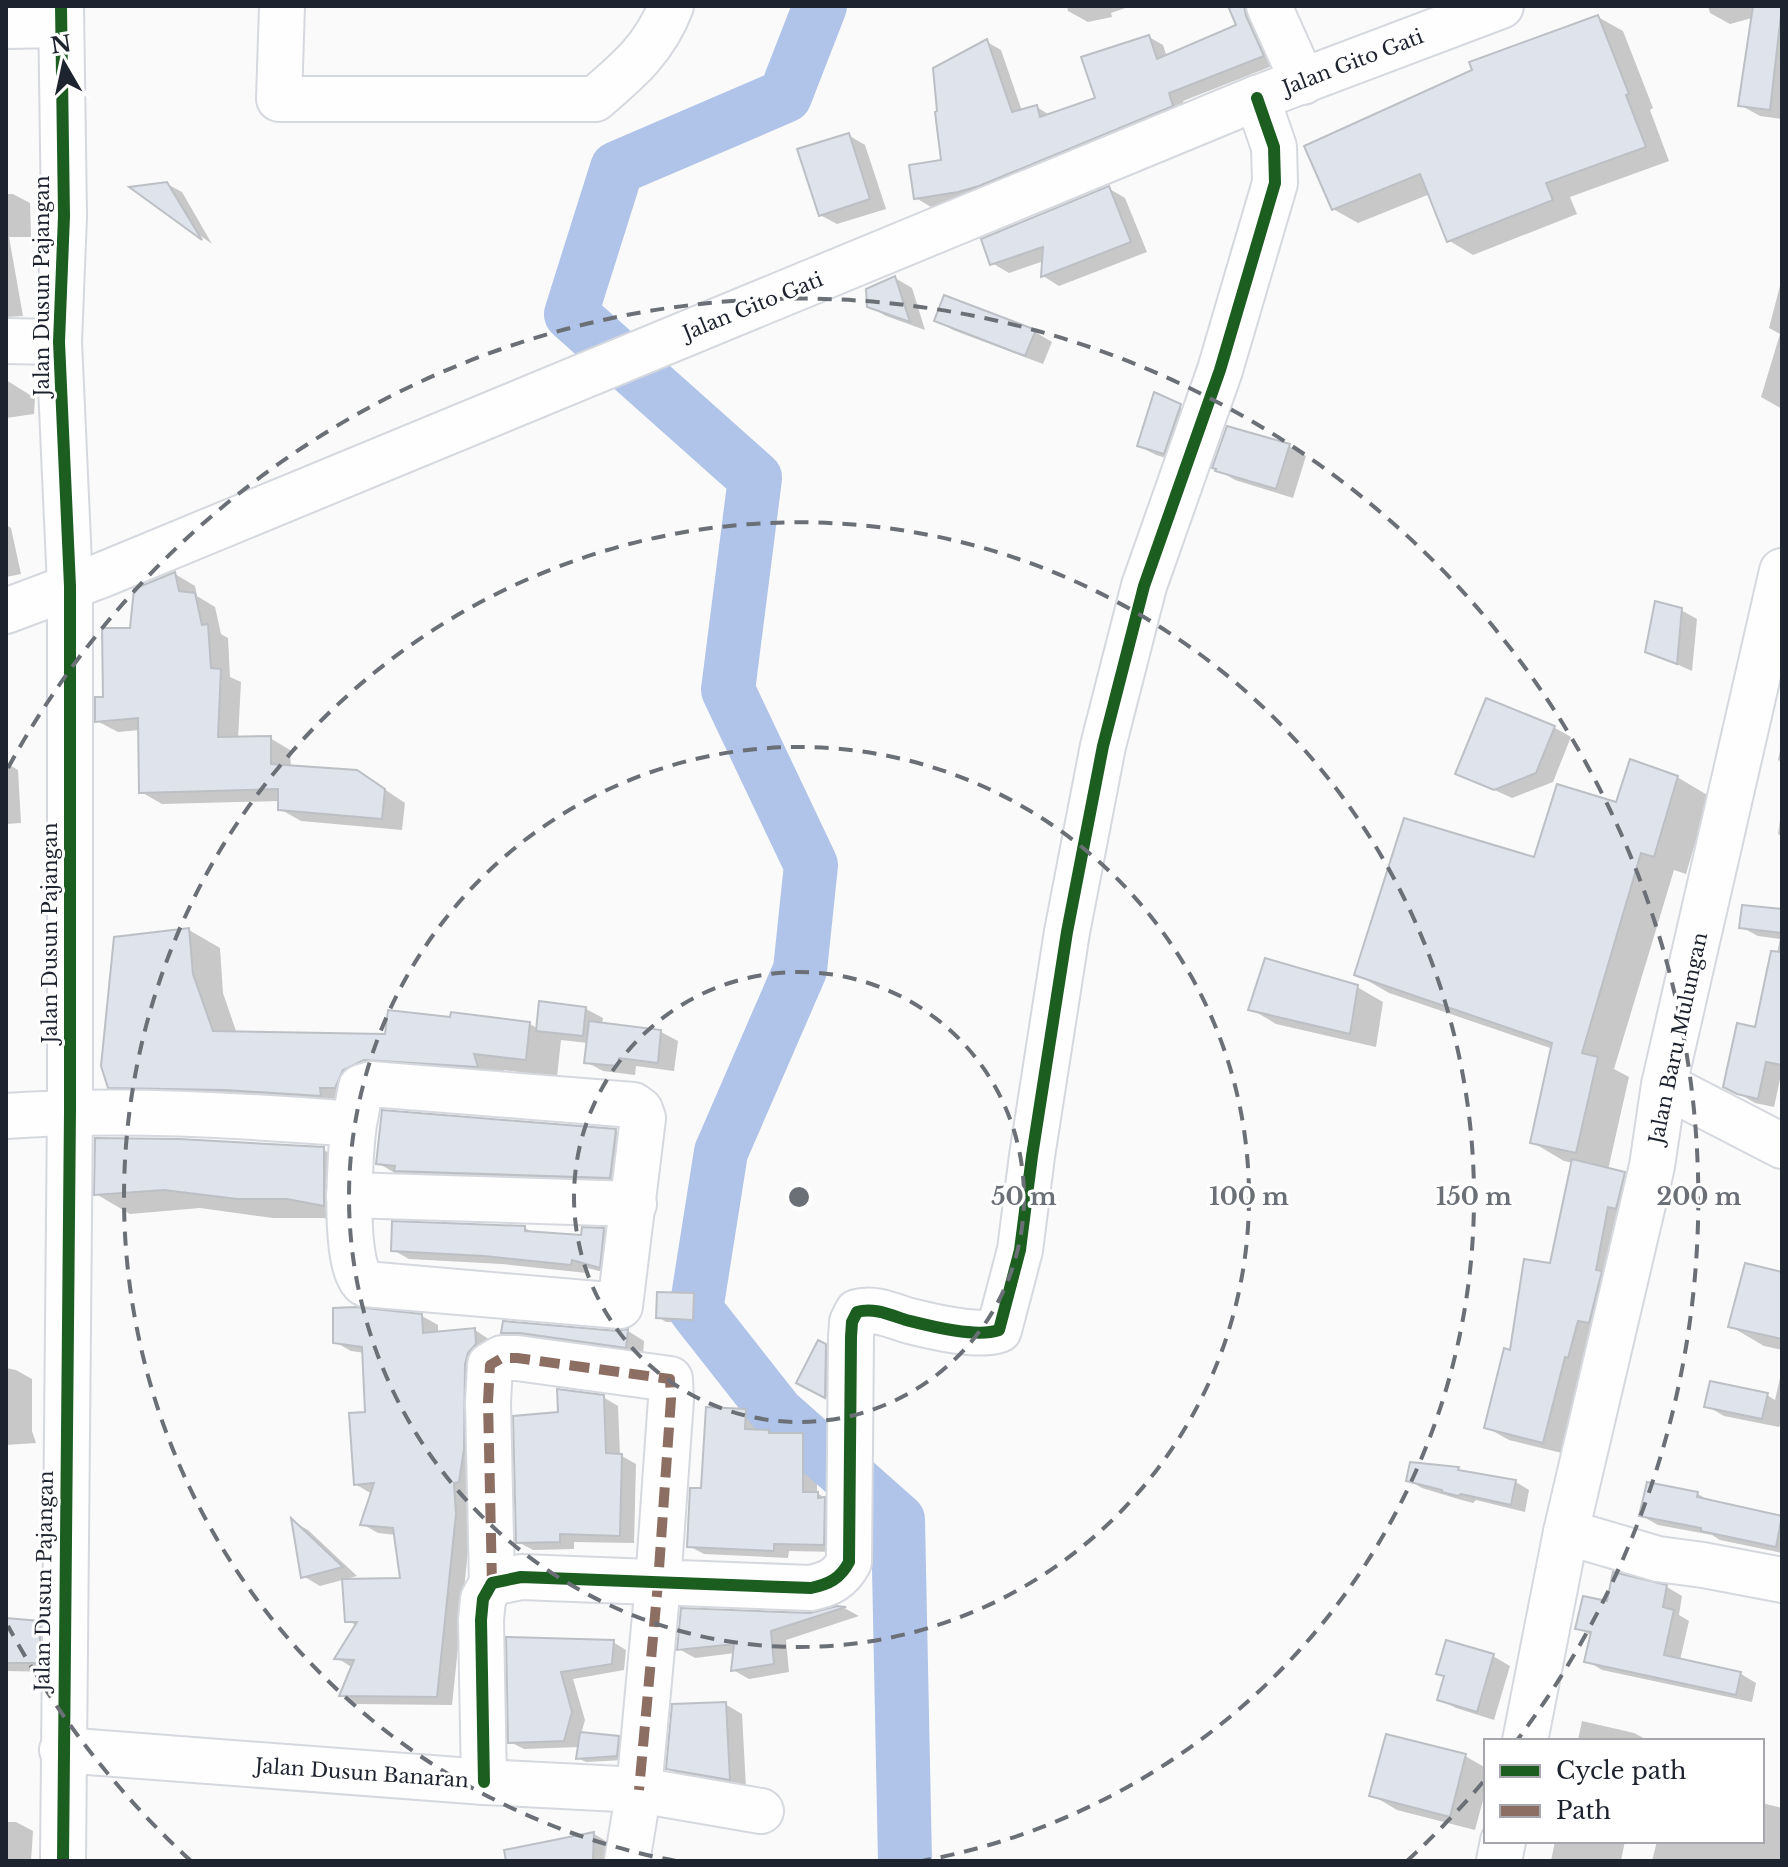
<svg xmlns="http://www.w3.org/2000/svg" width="1788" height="1867" viewBox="0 0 1788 1867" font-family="'Libre Baskerville',serif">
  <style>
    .shadow { fill: #0003 }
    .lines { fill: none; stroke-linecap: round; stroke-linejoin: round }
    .river { stroke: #b0c3e8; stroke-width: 54 }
    .building { fill: #dfe3ec; stroke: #bcbfc4; stroke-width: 2 }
    .minor-casing { stroke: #d5d8de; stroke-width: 48 }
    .major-casing { stroke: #d5d8de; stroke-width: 48 }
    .minor { stroke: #fefefe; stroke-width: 44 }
    .major { stroke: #fefefe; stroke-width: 44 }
    .quiet { stroke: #8d6e63; stroke-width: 10; stroke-dasharray: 20 10; stroke-linecap: butt }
    .cycleway-casing { stroke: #fff; stroke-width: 17 }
    .cycleway { stroke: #1b5e20; stroke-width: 12 }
    .ring { fill: none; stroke: #6b6f76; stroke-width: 4; stroke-dasharray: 14 10 }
    .labels { text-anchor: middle; stroke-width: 6; stroke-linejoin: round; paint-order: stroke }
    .street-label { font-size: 20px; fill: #1e242f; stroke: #fff }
    .centre { fill: #6b6f76; stroke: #fff; stroke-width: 4 }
    .ring-label { font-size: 24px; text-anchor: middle; font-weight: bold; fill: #6b6f76; stroke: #fff; stroke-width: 6; stroke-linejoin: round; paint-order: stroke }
  </style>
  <rect width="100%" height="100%" fill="#fafafa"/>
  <g class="shadow">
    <polygon points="1067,6 1131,6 1111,13 1112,17 1088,22 1068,11"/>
    <polygon points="1243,6 1258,14 1277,64 1183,101 1187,114 974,200 931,207 916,198 943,162 987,42 1001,50 1022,111 1037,107 1051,116 1097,100 1149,37 1163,45 1167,57 1239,26"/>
    <polygon points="1708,6 1782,6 1782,119 1760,116 1740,105 1752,18 1730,24 1710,13"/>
    <polygon points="1598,17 1623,31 1653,108 1650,110 1669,161 1570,197 1577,214 1473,255 1448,240 1430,194 1358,223 1333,209"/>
    <polygon points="848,135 865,145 886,209 837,224 820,215"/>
    <polygon points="167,184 182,192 212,244 134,188"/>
    <polygon points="1108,188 1125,198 1147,252 1059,286 1043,276 1044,261 1009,273 992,263"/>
    <polygon points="6,194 13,194 30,203 31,237 9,237 23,316 6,317"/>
    <polygon points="895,278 912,288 925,330 886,316 869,306"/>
    <polygon points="1782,278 1782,409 1761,397 1780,334 1769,328"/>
    <polygon points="936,320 1035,332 1052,342 1043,364 953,330"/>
    <polygon points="6,380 35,398 34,414 6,418"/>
    <polygon points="1155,395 1197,416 1181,462 1156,455 1139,446"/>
    <polygon points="1289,446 1306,456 1293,498 1235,480 1218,470"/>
    <polygon points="6,525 11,528 21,574 6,577"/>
    <polygon points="175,574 195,586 197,596 215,607 221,634 228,638 230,677 241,682 238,739 270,738 290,750 291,768 378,785 405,803 402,830 301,821 280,809 280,801 162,804 141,792 140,730 118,732 97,721 131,630"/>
    <polygon points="1681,610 1697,619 1692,671 1647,651"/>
    <polygon points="1487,700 1555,728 1571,737 1553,782 1512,798 1457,773"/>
    <polygon points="1782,741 1782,762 1778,760"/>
    <polygon points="6,763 18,770 21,823 6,824"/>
    <polygon points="1677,777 1709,796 1686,874 1674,870 1614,1069 1629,1077 1608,1170 1624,1174 1647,1187 1566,1454 1509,1440 1486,1427 1512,1352 1552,1265 1573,1163 1564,1161 1532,1142 1553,1049 1389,993 1356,974 1617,804"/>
    <polygon points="1782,807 1782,837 1778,834"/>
    <polygon points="1782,911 1782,1070 1774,1107 1755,1103 1726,1086 1757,1029 1769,991 1780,939 1758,936 1741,927"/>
    <polygon points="189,930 220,948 223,993 237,1034 387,1036 452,1020 453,1014 530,1024 538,1029 586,1009 603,1018 602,1024 661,1032 678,1041 674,1071 636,1066 635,1075 603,1071 586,1062 588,1043 561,1040 557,1077 504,1070 508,1084 367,1104 141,1104 110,1086"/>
    <polygon points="1357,987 1383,1002 1376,1047 1276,1024 1251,1009"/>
    <polygon points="384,1112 616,1131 650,1150 644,1197 412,1183 378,1163"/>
    <polygon points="324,1150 358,1170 358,1224 323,1218 273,1218 200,1208 130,1214 96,1194"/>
    <polygon points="525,1228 536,1234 582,1237 604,1230 620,1239 615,1275 587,1268 587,1273 502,1264 409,1259 393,1250"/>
    <polygon points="1782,1274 1782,1350 1764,1346 1730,1326"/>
    <polygon points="693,1295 701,1299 700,1323 666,1322 658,1317"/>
    <polygon points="422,1316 438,1325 438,1334 475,1330 490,1340 452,1705 356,1704 341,1695 353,1668 337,1658 357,1626 347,1620 403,1580 396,1535 378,1533 362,1524 372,1494 355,1484 367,1414 365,1353 351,1351 335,1342"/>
    <polygon points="628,1331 644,1341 643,1356 520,1342 503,1332"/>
    <polygon points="819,1343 842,1356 842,1405 816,1392"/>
    <polygon points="6,1368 16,1370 32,1379 32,1431 36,1443 6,1445"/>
    <polygon points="1782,1369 1782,1421 1779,1427 1724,1416 1707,1406 1767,1395 1775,1400"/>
    <polygon points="603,1397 618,1406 620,1455 636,1464 634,1543 574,1542 574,1549 533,1550 518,1542 560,1414"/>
    <polygon points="746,1411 760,1420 760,1431 774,1435 802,1435 817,1443 817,1493 832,1502 838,1552 789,1551 788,1558 704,1554 689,1546 703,1490"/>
    <polygon points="1458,1469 1466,1474 1516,1482 1529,1490 1525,1512 1476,1500 1473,1503 1458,1499 1422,1488 1408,1480"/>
    <polygon points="1648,1485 1698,1494 1713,1503 1782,1518 1782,1553 1720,1540 1712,1535 1658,1525 1642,1516"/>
    <polygon points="294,1522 308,1530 357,1576 320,1586 303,1576"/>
    <polygon points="1667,1587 1682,1596 1679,1615 1689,1621 1680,1660 1741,1674 1756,1683 1752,1702 1602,1670 1587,1661 1592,1636 1578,1628 1609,1604"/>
    <polygon points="838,1608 846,1609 859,1616 786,1640 789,1672 749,1679 733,1670 735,1653 695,1658 679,1649"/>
    <polygon points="6,1620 40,1623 57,1633 56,1672 6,1671"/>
    <polygon points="508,1639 613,1642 626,1650 624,1670 573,1679 585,1720 581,1734 618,1738 626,1742 624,1760 586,1762 578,1758 580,1747 524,1749 510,1742"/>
    <polygon points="1493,1656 1510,1666 1494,1720 1456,1708 1439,1699 1446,1677 1439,1673"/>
    <polygon points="725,1704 742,1714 746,1788 685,1778 668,1768"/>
    <polygon points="1582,1721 1634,1733 1649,1741 1580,1741 1578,1740"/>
    <polygon points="1465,1756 1486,1768 1486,1789 1475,1830 1397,1810 1372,1795"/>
    <polygon points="1762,1803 1782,1808 1782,1861 1652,1861 1657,1841 1762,1841"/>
    <polygon points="6,1822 16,1822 33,1831 31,1861 6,1861"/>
    <polygon points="594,1834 611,1844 610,1861 512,1861 531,1846"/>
    <polygon points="1555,1841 1625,1841 1621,1861 1551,1861"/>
  </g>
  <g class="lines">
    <polyline class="river" points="820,6 785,96 617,168 571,314 755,478 728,690 811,865 800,970 721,1152 696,1310 777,1413 898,1520 905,1861"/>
  </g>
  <g class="building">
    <polygon points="1228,6 1244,6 1246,16 1264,56 1169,93 1173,106 979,186 958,192 914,199 909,165 941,160 935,112 937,111 933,68 987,39 1012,112 1037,105 1040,117 1095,98 1081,57 1149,35 1157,59 1236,25"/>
    <polygon points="1753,6 1782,6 1770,110 1738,106"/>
    <polygon points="1598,15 1629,94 1626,95 1646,147 1546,183 1553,200 1447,242 1420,174 1332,210 1304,146 1472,70 1469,62"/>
    <polygon points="849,133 870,199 819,216 797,149"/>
    <polygon points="167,182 202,240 129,187"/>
    <polygon points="1109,186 1131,242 1041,277 1043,247 990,265 981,239"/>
    <polygon points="895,276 910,322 867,307 866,289"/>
    <polygon points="944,295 1036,330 1025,356 934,321"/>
    <polygon points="1154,392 1181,404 1164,454 1137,446"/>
    <polygon points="1227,426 1290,444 1276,489 1215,471 1216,469 1212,468"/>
    <polygon points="175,572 179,591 195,593 202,625 208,624 211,668 221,669 218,737 271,736 271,764 357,770 385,789 382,819 278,810 278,789 139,793 138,718 95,722 95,697 103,697 102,628 130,628 134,589"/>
    <polygon points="1655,601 1682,608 1677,664 1645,652"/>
    <polygon points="1486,698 1555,726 1536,773 1494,790 1455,774"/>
    <polygon points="1630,759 1678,776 1654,857 1641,853 1582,1053 1598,1057 1576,1153 1530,1143 1552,1043 1354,975 1404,818 1534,857 1557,784 1616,802"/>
    <polygon points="1742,905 1782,909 1782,933 1739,928"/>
    <polygon points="189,928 193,974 213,1031 385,1034 388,1010 450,1017 451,1012 530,1022 526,1060 474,1054 478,1067 364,1060 343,1070 335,1088 320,1088 321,1096 225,1090 108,1088 101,1066 114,937"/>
    <polygon points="1771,951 1782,952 1782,1065 1766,1062 1758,1099 1737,1094 1723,1087 1737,1023 1755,1027"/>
    <polygon points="1265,958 1358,985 1350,1034 1248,1010"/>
    <polygon points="539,1001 586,1007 583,1036 536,1031"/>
    <polygon points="589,1021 661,1030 658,1063 619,1058 618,1066 584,1063"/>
    <polygon points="382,1110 616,1129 610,1178 394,1171 395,1166 376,1164"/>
    <polygon points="95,1138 179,1139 324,1147 324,1206 287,1199 237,1199 164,1190 94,1195"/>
    <polygon points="1572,1159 1625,1172 1616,1209 1608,1207 1596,1270 1602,1271 1589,1323 1578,1321 1568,1358 1565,1357 1543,1443 1484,1428 1504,1348 1510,1350 1524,1259 1550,1263"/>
    <polygon points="392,1221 525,1226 525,1231 581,1235 582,1227 604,1228 600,1268 572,1260 571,1265 484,1256 391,1251"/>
    <polygon points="1745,1263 1782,1272 1782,1339 1728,1327"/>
    <polygon points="657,1292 694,1293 693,1320 656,1318"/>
    <polygon points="356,1307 422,1314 423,1333 475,1328 476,1344 468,1353 465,1364 464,1449 459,1482 454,1483 456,1514 437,1697 339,1696 354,1660 334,1659 357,1622 345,1622 342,1579 400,1578 393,1528 360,1525 374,1483 354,1485 349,1413 365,1412 362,1347 333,1343 333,1308"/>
    <polygon points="503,1321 618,1331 628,1329 626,1348 520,1333 501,1333"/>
    <polygon points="818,1340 826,1344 825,1398 796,1383"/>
    <polygon points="1710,1381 1768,1393 1762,1419 1704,1407"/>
    <polygon points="557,1389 604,1395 606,1453 622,1454 620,1536 560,1534 560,1542 516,1543 513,1416 558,1412"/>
    <polygon points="706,1407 746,1409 745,1429 769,1430 769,1433 803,1433 803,1492 818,1492 818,1498 825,1497 824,1545 774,1544 774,1551 687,1547 690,1488 701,1488"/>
    <polygon points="1410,1462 1459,1467 1458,1470 1516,1480 1511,1505 1461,1494 1458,1496 1442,1492 1442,1490 1406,1481"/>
    <polygon points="1647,1482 1698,1492 1697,1497 1782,1516 1776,1547 1701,1531 1701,1528 1639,1516"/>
    <polygon points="291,1518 343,1567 301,1578"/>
    <polygon points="1613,1572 1667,1585 1663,1607 1674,1610 1664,1655 1741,1672 1736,1695 1584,1662 1591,1632 1575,1629 1583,1596 1607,1601"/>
    <polygon points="837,1606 846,1607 771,1631 774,1664 731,1671 734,1644 677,1650 681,1608 810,1613"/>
    <polygon points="6,1618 40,1621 40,1663 6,1663"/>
    <polygon points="506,1637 614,1640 612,1664 561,1672 572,1712 564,1741 508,1743"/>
    <polygon points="1446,1640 1494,1654 1477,1712 1437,1700 1444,1676 1436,1674"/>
    <polygon points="726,1702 730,1780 666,1769 672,1704"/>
    <polygon points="580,1732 619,1736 617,1756 576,1759"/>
    <polygon points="1386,1734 1466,1754 1450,1817 1369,1796"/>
    <polygon points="594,1832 593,1861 506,1861 504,1850"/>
  </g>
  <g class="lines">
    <g class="minor-casing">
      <g id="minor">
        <polyline points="61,6 64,216 59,342 70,586 70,1111 63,1861"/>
        <path d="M282,6l-3,93h316c34,-29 60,-51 76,-93"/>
        <polyline points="1269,6 1303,82"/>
        <polyline points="6,26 61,25"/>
        <polyline points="6,341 59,342"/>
        <polyline points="1664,1085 1782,1146"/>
        <path d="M6,1116c116,-8 232,-1 348,8l7,-37 10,-3 262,21 7,5 3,8 -23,188 -255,-22c-23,-16 -15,-132 -11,-160"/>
        <polyline points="349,1195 634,1204"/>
        <polyline points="1566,1532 1658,1559 1703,1565 1782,1580"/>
        <polyline points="492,1583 488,1402 490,1365 502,1358 517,1358 670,1379 671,1399 658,1583 639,1790 761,1811"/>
        <polyline points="62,1750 484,1782 639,1790 627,1861"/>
        <path d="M484,1782l-3,-162 2,-21 9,-16 29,-6 290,11c18,-4 29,-9 38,-26l2,-225 1,-15 5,-10c16,-5 34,3 49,8 24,6 70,18 93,10l21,-80 12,-94 35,-224 36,-186 41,-160 76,-216 55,-187 -1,-36 -17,-49"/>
      </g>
    </g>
    <g class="major-casing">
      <g id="major">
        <polyline points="6,611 102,575 1252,100 1501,6"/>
        <polyline points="1525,1741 1566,1532 1652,1166 1664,1085 1782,571"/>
        <polyline points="1499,1861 1503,1841"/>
      </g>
    </g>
    <use href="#minor" class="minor"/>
    <use href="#major" class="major"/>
    <polyline class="quiet" points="492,1583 488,1402 490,1365 502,1358 517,1358 670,1379 671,1399 658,1583 639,1790"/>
    <g class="cycleway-casing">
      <g id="cycleway">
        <polyline points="61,6 64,216 59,342 70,586 70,1111 63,1861"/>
        <path d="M484,1782l-3,-162 2,-21 9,-16 29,-6 290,11c18,-4 29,-9 38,-26l2,-225 1,-15 5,-10c16,-5 34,3 49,8 24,6 70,18 93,10l21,-80 12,-94 35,-224 36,-186 41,-160 76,-216 55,-187 -1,-36 -17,-49"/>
      </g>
    </g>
    <use href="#cycleway" class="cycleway"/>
  </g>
  <g class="ring">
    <circle cx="799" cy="1197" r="225"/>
    <circle cx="799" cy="1197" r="450"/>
    <path d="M676 1861A675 675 0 1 1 922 1861"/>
    <path d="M1483 1782A900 900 0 0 1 1407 1861M191 1861A900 900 0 0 1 8 1626M8 768A900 900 0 1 1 1518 1739"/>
  </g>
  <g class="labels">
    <g class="street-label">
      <text transform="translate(1353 62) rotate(-21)" y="7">Jalan Gito Gati</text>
      <text transform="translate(42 286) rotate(-90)" y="7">Jalan Dusun Pajangan</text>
      <text transform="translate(753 306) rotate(-22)" y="7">Jalan Gito Gati</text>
      <text transform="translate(50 933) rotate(-90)" y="7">Jalan Dusun Pajangan</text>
      <text transform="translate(1678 1038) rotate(-78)" y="7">Jalan Baru Mulungan</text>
      <text transform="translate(44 1581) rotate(-89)" y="7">Jalan Dusun Pajangan</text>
      <text transform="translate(362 1773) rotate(4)" y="7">Jalan Dusun Banaran</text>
    </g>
  </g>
  <circle cx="799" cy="1197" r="12" class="centre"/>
  <g class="ring-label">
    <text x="1024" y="1205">50 m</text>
    <text x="1249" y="1205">100 m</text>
    <text x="1474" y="1205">150 m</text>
    <text x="1699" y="1205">200 m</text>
  </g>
  <rect width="1788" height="1867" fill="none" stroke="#1e242f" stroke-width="16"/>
  <rect x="1484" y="1739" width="280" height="104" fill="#ffffff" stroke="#a5a7ac" stroke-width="2"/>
  <rect x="1500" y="1765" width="40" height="12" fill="#1b5e20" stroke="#a5a7ac" stroke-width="2"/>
  <text x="1556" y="1779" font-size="24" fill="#1e242f">Cycle path</text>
  <rect x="1500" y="1805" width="40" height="12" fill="#8d6e63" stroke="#a5a7ac" stroke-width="2"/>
  <text x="1556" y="1819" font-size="24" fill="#1e242f">Path</text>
  <g transform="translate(64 64) rotate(351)" stroke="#ffffff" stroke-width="6" paint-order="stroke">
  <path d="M0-6L14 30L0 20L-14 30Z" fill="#1e242f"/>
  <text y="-12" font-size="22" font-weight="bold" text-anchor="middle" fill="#1e242f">N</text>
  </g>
</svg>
